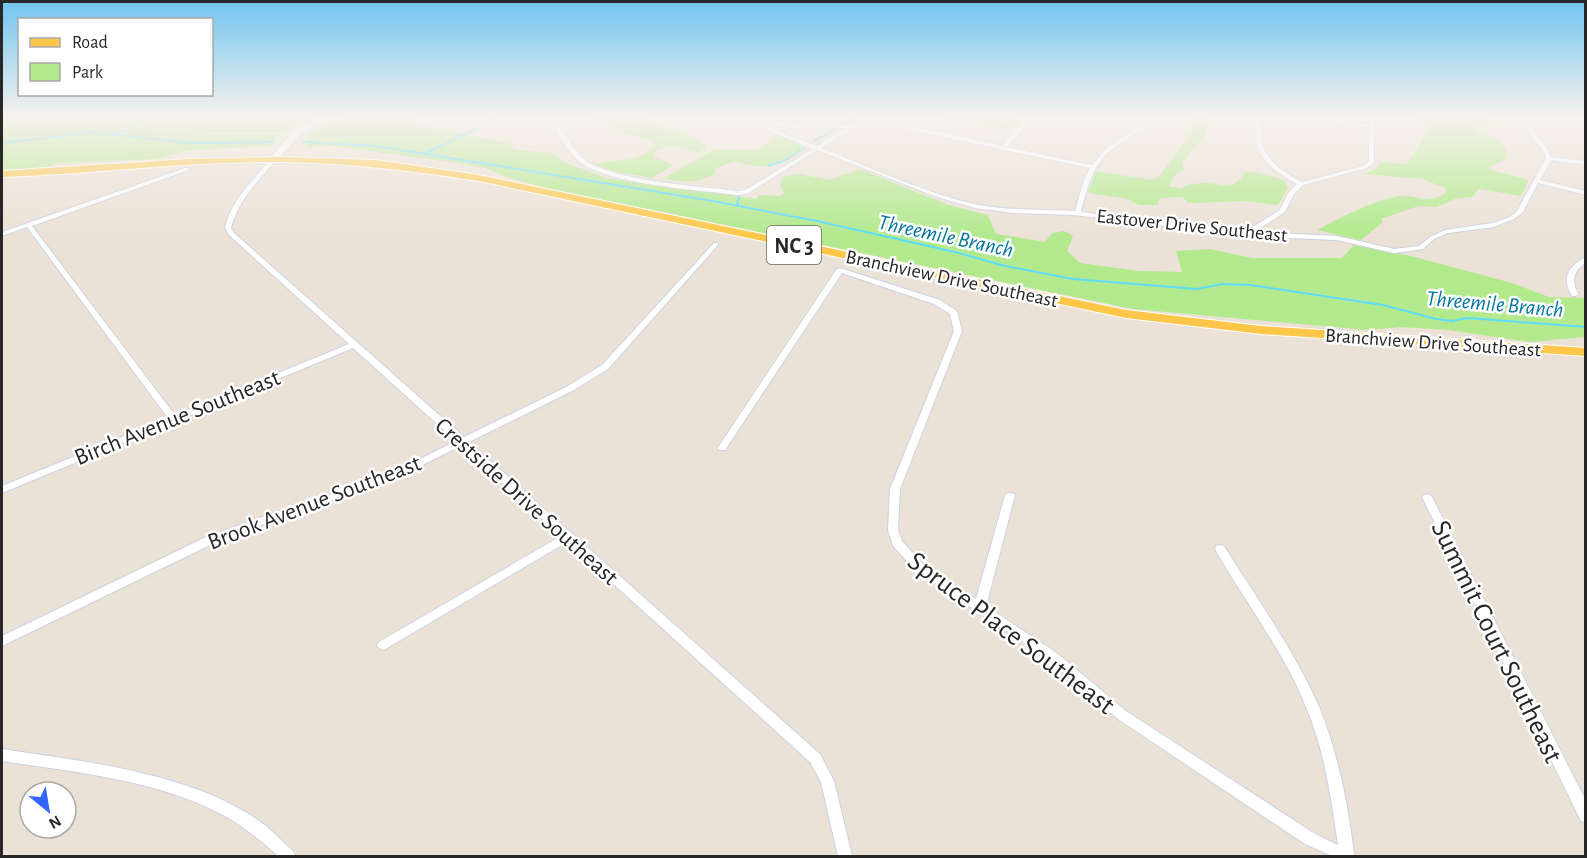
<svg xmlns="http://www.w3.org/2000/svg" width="1587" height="858" viewBox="0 0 1587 858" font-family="'Alegreya Sans',sans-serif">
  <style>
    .green { fill: #b2e98d }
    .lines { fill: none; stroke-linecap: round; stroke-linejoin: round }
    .stream { stroke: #5ddbfa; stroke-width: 2 }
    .street-casing { stroke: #ccd2e2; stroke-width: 2 }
    .secondary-casing { stroke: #ccd2e2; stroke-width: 2 }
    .primary-casing { stroke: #fff; stroke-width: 2 }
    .street { fill: #fff; fill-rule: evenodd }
    .secondary { fill: #fff; fill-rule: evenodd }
    .primary { fill: #fec749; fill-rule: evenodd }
    .labels { text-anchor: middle; stroke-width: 5; stroke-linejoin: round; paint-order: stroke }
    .far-street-label { font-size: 20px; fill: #272727; stroke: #fff }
    .far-water-label { font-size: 22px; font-style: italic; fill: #0075a2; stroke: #fff }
    .shield { fill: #fff; stroke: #686868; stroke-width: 1.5 }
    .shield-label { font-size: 22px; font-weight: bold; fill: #272727 }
    .street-label { font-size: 24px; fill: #272727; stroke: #fff }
    .near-street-label { font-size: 28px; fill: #272727; stroke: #fff }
  </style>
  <rect width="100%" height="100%" fill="#ece1d6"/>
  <g class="green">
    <polygon points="2,117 316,117 282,133 148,133 278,135 269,146 189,150 156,159 58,163 48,167 2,170"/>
    <polygon points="345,117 420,117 415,118 417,125 508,143 515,150 553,153 566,163 606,178 757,199 759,195 781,196 784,193 780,186 784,177 799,174 830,180 859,169 949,205 988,215 996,234 1045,242 1052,233 1064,231 1073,236 1067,251 1080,263 1139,271 1182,272 1176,251 1209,249 1252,258 1342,258 1354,245 1411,256 1512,283 1549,297 1585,298 1585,337 1530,342 1448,330 1402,327 1367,330 1133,309 546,188 506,177 486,168 458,163 331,146 306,147 309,134"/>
    <path d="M595,117h53c20,16 40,14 59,30l-9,6 -26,-8 -15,5 -3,7 19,8 -21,13 -40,-7 -17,-7c22,-6 45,0 61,-19l-6,-6 -28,-6 -13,-10 -10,-2z"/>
    <polygon points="940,117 1009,117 1022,120 1009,130"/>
    <path d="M1197,117h13l-4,17 -24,28 2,7 -8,5 -7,12 13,3 4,-4c6,-1 13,-2 20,-2 21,1 26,9 39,-11h9l30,8 4,8 -10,17 -31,-4 -58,2 -7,-6 -22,1 -3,7h-18l-11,-6 -40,-6 8,-22 55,9 7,-3 31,-40z"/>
    <path d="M1415,117h64l18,6 -9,4h-12l-2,4c14,7 35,7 32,28l-16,8 4,4 35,9 -8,16 -42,-7 -7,8 -17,2 -19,8 -17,-1 -38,13 2,3 -22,18 -44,-10c25,-13 50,-27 78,-33 22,-5 25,9 50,-3l1,-6 -24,-9 -57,-5 14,-7 1,-5 25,2c11,-8 16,-23 25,-34l-3,-6z"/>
    <path d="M773,132l36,16c-30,17 -39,24 -75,13l-19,8v5c-19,9 -31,9 -51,4l52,-29 41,1 15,-10z"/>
  </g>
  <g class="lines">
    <g class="stream">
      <polyline points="846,123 856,117"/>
      <polyline points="484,124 498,117"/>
      <polyline points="116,134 149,117"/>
      <polyline points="814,141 838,128"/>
      <polyline points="303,142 376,146 713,201 817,221 955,252 1005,266 1073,279 1196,289 1223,284 1250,285 1383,305 1436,319 1452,321 1467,318 1586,327"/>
      <polyline points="2,143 94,132 187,143 274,142"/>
      <polyline points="424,154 478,128"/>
      <polyline points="768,166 786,160 806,146"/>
      <polyline points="737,205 739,197"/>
    </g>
    <g class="street-casing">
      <g id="street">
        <path d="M548,117h5l27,39c25,25 120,30 157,35l8,-1 68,-41 -78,-32h6l76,29 29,-18h-56l-28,-6 3,-2c27,5 55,7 82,5 9,-1 14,-8 22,-8l-11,8h49l95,21 26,-29h5l-26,30 85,18 13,-15 30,-21 10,-12h4c-7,15 -21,20 -34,30 -22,16 -28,40 -34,65l165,19 34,-21 8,-17 9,-9c-30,-16 -47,-31 -40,-67h5c-5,36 10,49 40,65l61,-16 6,-5v-34l-57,-8 -2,-2h10l49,7v-7h5v46l-7,5 -64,17 -9,9 -9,18 -31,20 83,4 57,13 25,-3 11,-9 15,-7 48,-7 17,-6 7,-6 29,-53 -2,-6 -27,-35h5l27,34 2,6 35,4v4l-35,-5 -11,20 46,11v4l-48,-12 -15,29 -9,7 -20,8 -46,6 -14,6 -11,10 -29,4 -57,-13 -76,-3 -188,-22 -59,-2 -39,-5 -38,-11 -120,-47 -70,44 -10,1c-36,-5 -131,-11 -157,-33 -14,-11 -22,-30 -32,-45zM853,128l54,1 93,20 2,2 2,-1 86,18 -7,15 -8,28c-33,-2 -68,0 -101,-7 -52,-12 -104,-37 -153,-56z"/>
        <polygon points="1523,117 1570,118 1586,117 1586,120 1570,122 1526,119"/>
        <path d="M272,158l5,1c-18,21 -39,41 -46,69l3,5 230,204 102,-50 36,-22 112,-122h4v2l-110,124 -36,22 -103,51 351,312 14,27 18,75h-14l-17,-74 -11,-20 -243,-220 -180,106 -4,2 -4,-2 -2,-3 2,-3 182,-106 -100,-90 -53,26 -42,18 -62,19 -90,34 -212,103v-10l204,-99 90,-32 64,-19 42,-18 54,-27 -103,-93 -351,145v-7l166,-68 -141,-191 -25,9v-4l183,-64h4v2l-157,56 143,189 174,-71 -120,-109 -4,-7c6,-28 29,-49 47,-70z"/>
        <path d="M1586,257v5c-12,9 -16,19 -7,32l-4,2h-3c-11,-18 -4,-30 14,-39z"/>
        <path d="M840,268l100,32 17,11 5,20 -62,158 -2,41 4,11 20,22 54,36 29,-104 2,-2h6l2,2 -29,111 72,48 68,57 189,123 23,11c-7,-47 -13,-94 -32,-138 -23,-57 -61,-105 -91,-158l1,-3 4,-1 4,1c33,53 71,105 96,163 18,45 29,99 34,147h-22l-27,-12 -187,-125 -68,-59 -136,-91 -21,-23 -5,-16 2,-41 64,-158 -4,-17 -16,-10 -92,-31 -117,177h-6l-2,-2 2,-2 117,-176z"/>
        <polygon points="1427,494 1430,495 1432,497 1586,801 1586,823 1581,821 1422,497 1424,495"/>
        <path d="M2,749c84,13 195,24 264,77 9,8 18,17 27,25l2,5h-17c-17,-15 -34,-30 -55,-41 -65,-35 -148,-43 -221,-54z"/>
      </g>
    </g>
    <g class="secondary-casing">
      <polygon id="secondary" points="322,117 331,117 300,134 277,161 271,161 271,157 294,130"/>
    </g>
    <g class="primary-casing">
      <path id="primary" d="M282,157l93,3 104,15 647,135 135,16 325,22v8l-325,-22 -135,-16 -647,-137c-65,-10 -129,-18 -195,-19 -95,-1 -188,12 -282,15v-6l186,-12z"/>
    </g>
    <use href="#street" class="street"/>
    <use href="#secondary" class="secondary"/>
    <use href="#primary" class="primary"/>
  </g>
  <linearGradient id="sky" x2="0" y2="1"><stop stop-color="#70c4ef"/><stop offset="0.49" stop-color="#f6f2ed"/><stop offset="1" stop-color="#f6f2ed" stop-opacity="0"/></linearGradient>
  <rect width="1587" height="237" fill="url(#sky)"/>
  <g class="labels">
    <g class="far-street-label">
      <text transform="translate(1192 225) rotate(6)" y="7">Eastover Drive Southeast</text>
      <text transform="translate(952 278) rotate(12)" y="7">Branchview Drive Southeast</text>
      <text transform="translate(1433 342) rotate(4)" y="7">Branchview Drive Southeast</text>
    </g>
    <g class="far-water-label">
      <text transform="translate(946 235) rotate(12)" y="8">Threemile Branch</text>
      <text transform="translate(1495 303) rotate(5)" y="8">Threemile Branch</text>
    </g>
    <rect class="shield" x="767" y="226" width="54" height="38" rx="4.5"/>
    <g class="shield-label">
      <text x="794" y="253">NC 3</text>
    </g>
    <g class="street-label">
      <text transform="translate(177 417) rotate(-22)" y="8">Birch Avenue Southeast</text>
      <text transform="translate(527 501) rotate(42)" y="8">Crestside Drive Southeast</text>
      <text transform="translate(314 502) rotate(-21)" y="8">Brook Avenue Southeast</text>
    </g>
    <g class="near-street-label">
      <text transform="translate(1012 632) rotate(37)" y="10">Spruce Place Southeast</text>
      <text transform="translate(1498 641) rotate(64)" y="10">Summit Court Southeast</text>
    </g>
  </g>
  <rect width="1587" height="858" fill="none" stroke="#272727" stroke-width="6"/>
  <rect x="18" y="18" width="195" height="78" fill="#ffffff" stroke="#a9a9a9" stroke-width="1.5"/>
  <rect x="30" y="38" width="30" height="9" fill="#fec749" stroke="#a9a9a9" stroke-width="1.5"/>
  <text x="72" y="48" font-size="18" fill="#272727">Road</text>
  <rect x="30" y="63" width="30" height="18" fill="#b2e98d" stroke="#a9a9a9" stroke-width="1.5"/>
  <text x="72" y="78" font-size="18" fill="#272727">Park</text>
  <g transform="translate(48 810) rotate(150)"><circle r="28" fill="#ffffff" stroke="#a9a9a9" stroke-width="1.5"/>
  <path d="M0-4.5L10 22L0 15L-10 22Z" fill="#3065ff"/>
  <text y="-9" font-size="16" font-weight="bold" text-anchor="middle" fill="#272727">N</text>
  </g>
</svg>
